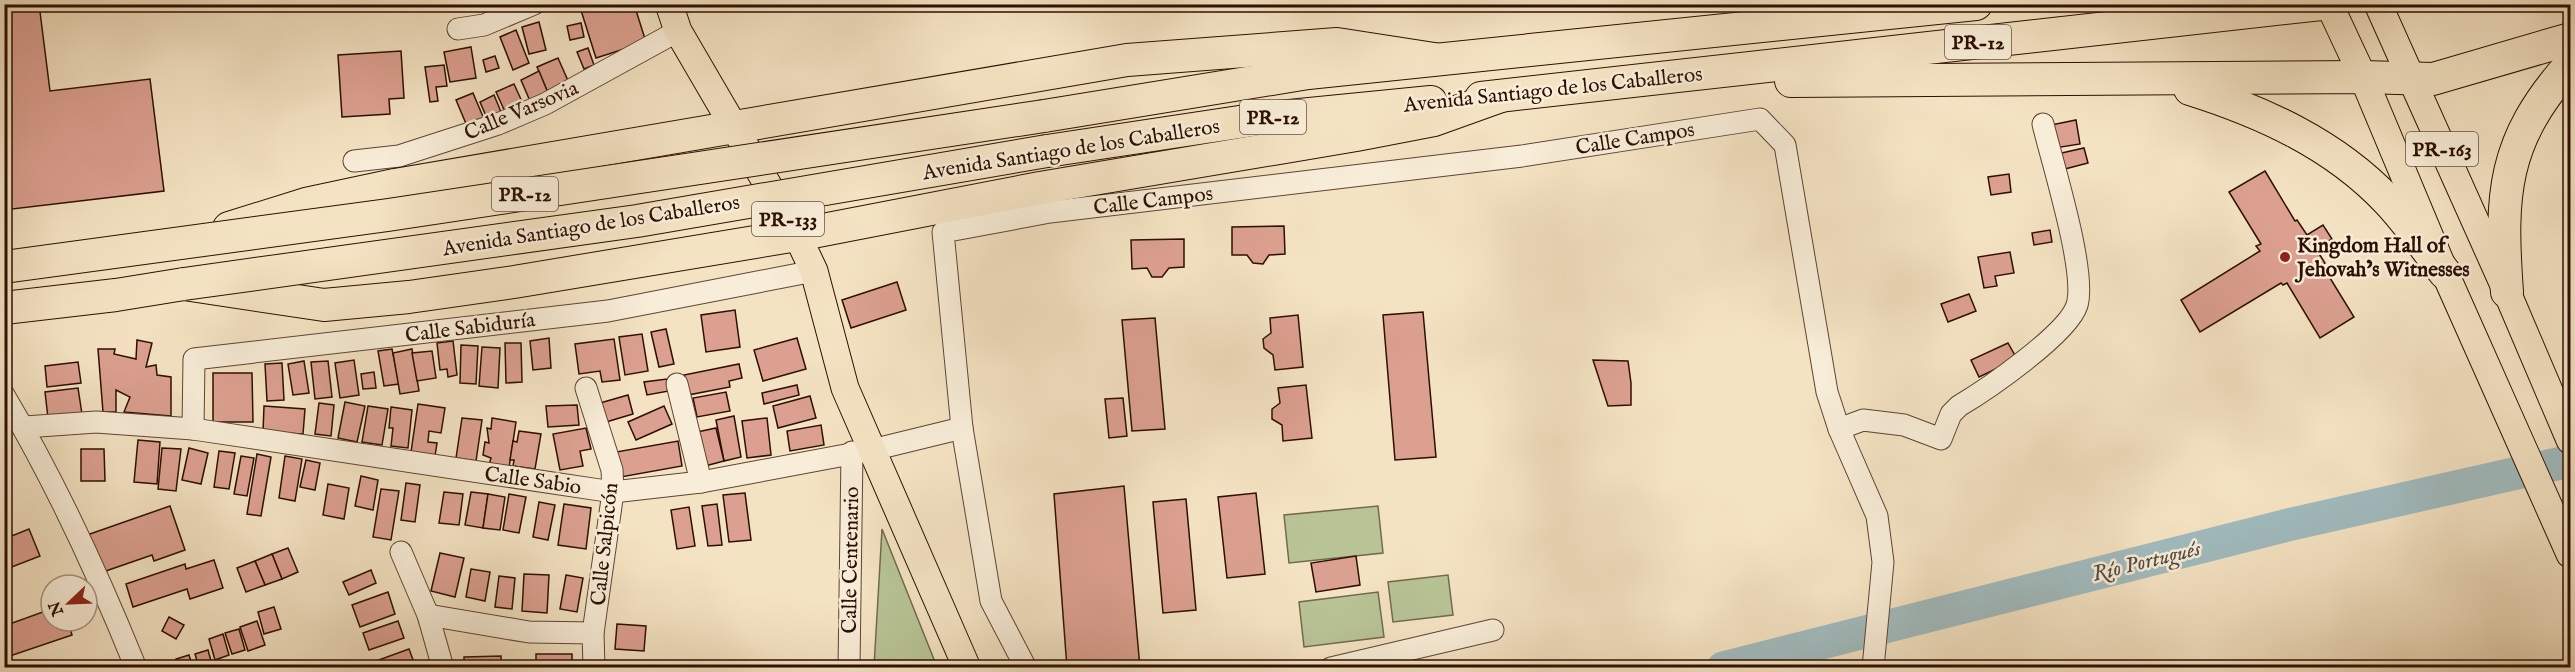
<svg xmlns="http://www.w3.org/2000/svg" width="2575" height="672" viewBox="0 0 2575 672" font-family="'IM FELL English',serif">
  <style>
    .green { fill: #b8c496; stroke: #726a4c; stroke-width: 1.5 }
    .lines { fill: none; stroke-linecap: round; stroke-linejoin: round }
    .river { stroke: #a1bbbe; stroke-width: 33 }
    .building { fill: #dca090; stroke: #2c0f02; stroke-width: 1.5 }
    .minor-casing { stroke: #5e4432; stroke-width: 23 }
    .major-casing { stroke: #2c0f02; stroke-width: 29 }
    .highway-casing { stroke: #2c0f02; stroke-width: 34 }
    .minor { stroke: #f8edd8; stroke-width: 21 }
    .major { stroke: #f4e3c3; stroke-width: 27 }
    .highway { stroke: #f4e3c3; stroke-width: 32 }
    .highway-bridge-casing { stroke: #2c0f02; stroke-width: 34; stroke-linecap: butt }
    .highway-bridge { stroke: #f4e3c3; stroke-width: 32 }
    .poi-dot { fill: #8f2418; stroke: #f8edd8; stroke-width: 2 }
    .labels { text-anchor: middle; stroke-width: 5; stroke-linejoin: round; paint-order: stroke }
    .shield { fill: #f8edd8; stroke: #695242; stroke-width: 1.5 }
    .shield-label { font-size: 20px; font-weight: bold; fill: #2c0f02 }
    .street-label { font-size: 21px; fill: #2c0f02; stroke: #f8edd8 }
    .poi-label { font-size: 21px; font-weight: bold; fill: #2c0f02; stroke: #f8edd8; text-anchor: start }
    .water-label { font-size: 22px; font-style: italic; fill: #554b44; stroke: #f8edd8 }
  </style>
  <rect width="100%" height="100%" fill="#f4e3c3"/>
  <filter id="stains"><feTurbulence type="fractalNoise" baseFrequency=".00333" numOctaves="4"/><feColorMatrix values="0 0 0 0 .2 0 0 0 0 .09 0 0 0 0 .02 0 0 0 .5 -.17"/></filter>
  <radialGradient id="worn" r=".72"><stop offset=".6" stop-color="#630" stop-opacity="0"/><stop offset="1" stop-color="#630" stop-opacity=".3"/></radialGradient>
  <g class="green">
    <polygon points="1378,506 1383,553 1289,563 1284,515"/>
    <polygon points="882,529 937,667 874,667"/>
    <polygon points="1448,575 1453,615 1393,622 1388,582"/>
    <polygon points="1378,592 1384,637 1304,647 1299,602"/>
  </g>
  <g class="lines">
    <polyline class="river" points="1723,668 2288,525 2570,461"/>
  </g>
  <g class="building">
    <polygon points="4,4 39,4 50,91 150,79 164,191 4,210"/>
    <polygon points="579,4 634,4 646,42 596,58"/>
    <polygon points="539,22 546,50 529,54 522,27"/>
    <polygon points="581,23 584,37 570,40 567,26"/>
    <polygon points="516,30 529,63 513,70 500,37"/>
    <polygon points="471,47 476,78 450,82 444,52"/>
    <polygon points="588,48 594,65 584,69 577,52"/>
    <polygon points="401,51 404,98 389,99 390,114 342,117 338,55"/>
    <polygon points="495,56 499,68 486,72 483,60"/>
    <polygon points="558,58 569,83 548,93 537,67"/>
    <polygon points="444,65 447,86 436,87 438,101 430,102 425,67"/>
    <polygon points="539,71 548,93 530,101 521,80"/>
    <polygon points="514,84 524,106 506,114 496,92"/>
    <polygon points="473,93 484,119 467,126 456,100"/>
    <polygon points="494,95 501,112 487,118 480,102"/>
    <polygon points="2076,120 2080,144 2055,148 2051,125"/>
    <polygon points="2084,148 2088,163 2061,170 2057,154"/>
    <polygon points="2265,171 2295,221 2297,220 2307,235 2323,225 2332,239 2316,249 2325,263 2322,265 2354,317 2320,338 2287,283 2283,285 2281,283 2200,332 2181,300 2260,251 2256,246 2261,244 2229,192"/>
    <polygon points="2009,174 2011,192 1991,195 1988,177"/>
    <polygon points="1284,226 1285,254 1269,255 1263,264 1253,263 1247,255 1232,255 1232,227"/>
    <polygon points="2050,230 2052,242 2034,245 2032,233"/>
    <polygon points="1184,239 1184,267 1169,268 1162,277 1152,277 1147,268 1132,269 1131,240"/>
    <polygon points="2010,252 2014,273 1995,276 1997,286 1984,288 1978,257"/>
    <polygon points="897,282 906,310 851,328 842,300"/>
    <polygon points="1969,294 1976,311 1948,322 1941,304"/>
    <polygon points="735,310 740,347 706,352 701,315"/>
    <polygon points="1423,312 1436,457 1395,460 1383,315"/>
    <polygon points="1298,315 1303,367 1275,370 1273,355 1264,348 1263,339 1271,333 1270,318"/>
    <polygon points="1155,318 1165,429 1132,431 1122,320"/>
    <polygon points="666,329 674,364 659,367 651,332"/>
    <polygon points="642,334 648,371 625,375 619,337"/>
    <polygon points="549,338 551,368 533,370 530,341"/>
    <polygon points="797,338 806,369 763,381 754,350"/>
    <polygon points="614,339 620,380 602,382 600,371 579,374 575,344"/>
    <polygon points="137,340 152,343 146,367 156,365 157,375 171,377 171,416 124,412 130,397 116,390 116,412 103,412 98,349 115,349 114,354 136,359"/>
    <polygon points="453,341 457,375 448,377 447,369 440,370 437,343"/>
    <polygon points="505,343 521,343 522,382 506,383"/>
    <polygon points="2008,343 2017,359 1979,377 1971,360"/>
    <polygon points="461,345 478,346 476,384 460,383"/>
    <polygon points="482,347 500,348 498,388 479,386"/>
    <polygon points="392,349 399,384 384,386 378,351"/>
    <polygon points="412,349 419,391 400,394 393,353"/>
    <polygon points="432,351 436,378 417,381 412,353"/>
    <polygon points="354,360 359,395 340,398 335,363"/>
    <polygon points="1593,360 1628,361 1631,383 1631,405 1608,406"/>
    <polygon points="304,361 309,393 293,395 288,364"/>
    <polygon points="328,361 332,397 315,399 311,362"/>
    <polygon points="78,362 81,383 47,387 45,366"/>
    <polygon points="282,363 284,400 267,401 265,364"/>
    <polygon points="739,364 742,378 729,381 730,387 688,395 684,375"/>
    <polygon points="374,372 376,388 363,389 361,374"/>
    <polygon points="213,373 252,373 253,422 213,422"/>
    <polygon points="667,379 669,391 647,395 644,382"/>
    <polygon points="797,385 799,395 764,404 762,393"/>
    <polygon points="1306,385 1312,438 1283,441 1282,425 1272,419 1272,409 1280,403 1278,388"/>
    <polygon points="78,388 82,414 48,418 45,392"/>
    <polygon points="726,392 730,411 697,417 693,398"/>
    <polygon points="628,395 633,414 606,422 600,403"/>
    <polygon points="810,396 816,418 778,428 773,406"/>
    <polygon points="1123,398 1127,436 1109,438 1105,399"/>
    <polygon points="345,402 365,406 357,442 338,438"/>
    <polygon points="319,403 334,405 331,436 315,434"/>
    <polygon points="418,404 445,408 441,433 429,431 428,442 437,443 435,456 411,452"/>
    <polygon points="577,405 579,425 548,427 546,406"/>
    <polygon points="264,406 305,409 303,434 263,432"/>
    <polygon points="368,406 388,409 382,445 362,442"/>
    <polygon points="664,406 672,424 636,440 628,422"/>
    <polygon points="391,407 412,410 408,448 391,446 393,428 389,428"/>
    <polygon points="734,416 741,457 724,461 716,420"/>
    <polygon points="462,418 482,420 476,461 456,458"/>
    <polygon points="492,418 516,422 509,468 489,465 491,458 483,455 485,442 489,443 487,428 491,429"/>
    <polygon points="767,418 771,455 747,458 742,421"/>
    <polygon points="821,425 824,445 790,451 787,431"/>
    <polygon points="586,428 591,449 580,451 583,466 560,470 553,434"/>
    <polygon points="716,428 724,461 705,466 697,432"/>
    <polygon points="519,431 541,434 535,469 513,466 514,460 510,460 513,441 517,442"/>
    <polygon points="138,440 160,442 157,484 134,482"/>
    <polygon points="678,441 682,466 621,477 616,452"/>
    <polygon points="162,448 181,449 176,491 158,489"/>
    <polygon points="189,448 208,453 201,484 182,480"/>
    <polygon points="81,449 104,449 105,481 81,481"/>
    <polygon points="219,451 235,453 229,489 214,487"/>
    <polygon points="257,454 271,457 261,516 247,514"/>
    <polygon points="241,456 254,458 247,496 234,494"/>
    <polygon points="285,456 302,459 295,501 279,498"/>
    <polygon points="306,460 320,463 315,490 300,487"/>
    <polygon points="361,476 378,480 373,510 355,506"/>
    <polygon points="406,483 420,485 415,522 401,520"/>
    <polygon points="328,484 349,488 344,519 323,515"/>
    <polygon points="1124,486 1140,668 1067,668 1054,494"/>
    <polygon points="381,489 399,491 391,540 373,537"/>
    <polygon points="444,492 463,494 459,525 439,523"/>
    <polygon points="471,492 488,494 483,528 465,525"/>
    <polygon points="745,493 751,540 729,542 723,495"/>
    <polygon points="1256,493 1265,574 1227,578 1218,497"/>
    <polygon points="488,494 505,497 500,530 483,528"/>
    <polygon points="509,494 526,497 519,533 503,530"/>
    <polygon points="1186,499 1196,610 1163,613 1153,502"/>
    <polygon points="539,502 555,505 548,540 533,537"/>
    <polygon points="564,504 591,508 586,549 558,545"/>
    <polygon points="717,504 722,545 708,546 702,506"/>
    <polygon points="170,506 185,550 154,561 152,555 100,573 87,535"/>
    <polygon points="689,507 695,546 677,549 671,510"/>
    <polygon points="29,529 40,556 4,570 4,539"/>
    <polygon points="288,548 298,572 282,579 272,554"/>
    <polygon points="440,553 464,558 455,597 431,591"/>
    <polygon points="272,554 282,579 265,585 255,561"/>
    <polygon points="1356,556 1360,585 1316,592 1311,563"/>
    <polygon points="214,560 223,588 190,599 187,589 133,607 126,584 185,564 186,569"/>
    <polygon points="255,561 265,585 246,592 237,568"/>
    <polygon points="471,569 490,572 485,601 466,597"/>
    <polygon points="371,570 376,583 349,595 343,582"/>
    <polygon points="524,574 549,575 547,613 522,611"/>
    <polygon points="566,575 583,578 577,612 560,609"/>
    <polygon points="499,576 515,578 512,609 495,607"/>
    <polygon points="388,592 395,614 360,627 352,605"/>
    <polygon points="274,607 281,629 264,634 258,612"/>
    <polygon points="51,609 51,621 68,621 72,635 4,658 4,626"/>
    <polygon points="169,617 184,625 176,639 162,631"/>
    <polygon points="257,621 265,645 248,651 240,627"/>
    <polygon points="398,621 404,638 369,650 363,633"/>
    <polygon points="617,624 646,626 644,651 615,649"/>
    <polygon points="239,629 245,650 232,654 225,633"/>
    <polygon points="223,634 229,655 215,660 209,639"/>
    <polygon points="409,649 415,665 408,668 378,668 376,661"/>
    <polygon points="208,650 213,668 199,668 195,654"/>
    <rect x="536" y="654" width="36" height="14"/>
    <polygon points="189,655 193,668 178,668 176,659"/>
    <polygon points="501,656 501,668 464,668 464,657"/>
  </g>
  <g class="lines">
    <g class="minor-casing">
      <g id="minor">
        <polyline points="458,29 484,25 534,4"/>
        <polyline points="354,161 399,156 498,124 545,104 678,31"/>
        <polyline points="677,384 701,482"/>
        <polyline points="586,388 612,470 613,492 593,633 594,668"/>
        <path d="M4,395c51,86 94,179 132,273"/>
        <polyline points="25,427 96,422 193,429 613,492 701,482 872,450 962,428"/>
        <polyline points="193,429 194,359 608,311 814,271"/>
        <path d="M1839,429l24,-9 41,5 37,14 10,-25 8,-8c27,-16 109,-72 118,-101 10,-33 -25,-143 -34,-181"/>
        <polyline points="401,552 428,615 443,668"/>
        <polyline points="428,615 529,632 593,633"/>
        <polyline points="849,668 852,452"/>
        <polyline points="1026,668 991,601 962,428 943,232 1050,212 1522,156 1760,119 1785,145 1827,392 1839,429 1877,516 1883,562 1873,668"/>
        <polyline points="1331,668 1493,630"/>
      </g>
    </g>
    <g class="major-casing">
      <g id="major">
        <polyline points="669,4 678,31 797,235 814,271 845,388 967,668"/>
        <polyline points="2329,4 2363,77 2445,273 2570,554"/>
        <polyline points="2378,4 2507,292 2570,440"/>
      </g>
    </g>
    <g class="highway-casing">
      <g id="highway">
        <polyline points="1791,81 2363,77 2433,79 2570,39"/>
        <path d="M2190,89c73,23 144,55 198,112 21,22 38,48 57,72"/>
        <polyline points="1481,98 2321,4"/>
        <polyline points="1044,116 1308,73 1976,4"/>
        <polyline points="1047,151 1259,119 1431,102"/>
        <polyline points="229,228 306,204 395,185 1127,60 1337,44 1434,59"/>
        <path d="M2507,292c-7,-97 -5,-151 63,-227"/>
        <polyline points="4,308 116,295 184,284 324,305 409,297 514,282 797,235 1040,188 1356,135 1434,120 1501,96"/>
      </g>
    </g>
    <use href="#minor" class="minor"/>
    <use href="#major" class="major"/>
    <use href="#highway" class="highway"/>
    <g class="highway-bridge-casing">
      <g id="highway-bridge">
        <polyline points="4,267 388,215 1044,116"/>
        <polyline points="184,284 637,221 1047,151"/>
      </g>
    </g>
    <use href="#highway-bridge" class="highway-bridge"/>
  </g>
  <circle class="poi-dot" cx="2285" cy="257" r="6"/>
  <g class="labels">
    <g class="shield">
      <rect x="1945" y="25" width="66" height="34" rx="4.5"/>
      <rect x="1240" y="100" width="66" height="34" rx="4.5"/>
      <rect x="2406" y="132" width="72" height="34" rx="4.5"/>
      <rect x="492" y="177" width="66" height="34" rx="4.5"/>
      <rect x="752" y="202" width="72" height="34" rx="4.5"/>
    </g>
    <g class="shield-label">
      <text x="1978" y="49">PR-12</text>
      <text x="1273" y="124">PR-12</text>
      <text x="2442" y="156">PR-163</text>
      <text x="525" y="201">PR-12</text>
      <text x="788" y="226">PR-133</text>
    </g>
    <g class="street-label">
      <text transform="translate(1553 89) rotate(-6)" y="7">Avenida Santiago de los Caballeros</text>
      <text transform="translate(521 110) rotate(-23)" y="7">Calle Varsovia</text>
      <text transform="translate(1635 138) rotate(-9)" y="7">Calle Campos</text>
      <text transform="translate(1071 149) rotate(-9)" y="7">Avenida Santiago de los Caballeros</text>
      <text transform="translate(1153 200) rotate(-7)" y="7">Calle Campos</text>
      <text transform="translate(591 225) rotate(-9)" y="7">Avenida Santiago de los Caballeros</text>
      <text transform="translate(470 327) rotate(-7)" y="7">Calle Sabiduría</text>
      <text transform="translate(533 480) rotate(8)" y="7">Calle Sabio</text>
      <text transform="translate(604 544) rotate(-84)" y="7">Calle Salpicón</text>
      <text transform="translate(850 560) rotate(-89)" y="7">Calle Centenario</text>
    </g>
    <g class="poi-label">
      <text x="2297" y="252">Kingdom Hall of<tspan x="2297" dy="24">Jehovah’s Witnesses</tspan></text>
    </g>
    <g class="water-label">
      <text transform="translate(2146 560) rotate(-14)" y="8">Río Portugués</text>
    </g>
  </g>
  <rect width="2575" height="672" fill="none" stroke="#f4e3c3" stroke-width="24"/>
  <rect x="6" y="6" width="2563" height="660" fill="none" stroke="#2c0f02" stroke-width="3"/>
  <rect x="12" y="12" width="2551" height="648" fill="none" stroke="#2c0f02" stroke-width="1.5"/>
  <g transform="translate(69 603) rotate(247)"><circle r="28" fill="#f8edd8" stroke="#a69482" stroke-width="1.5"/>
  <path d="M0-4.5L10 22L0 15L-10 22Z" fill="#8f2418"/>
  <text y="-9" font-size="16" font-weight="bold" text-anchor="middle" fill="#2c0f02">N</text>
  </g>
  <rect width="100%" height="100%" filter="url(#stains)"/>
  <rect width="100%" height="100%" fill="url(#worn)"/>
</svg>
